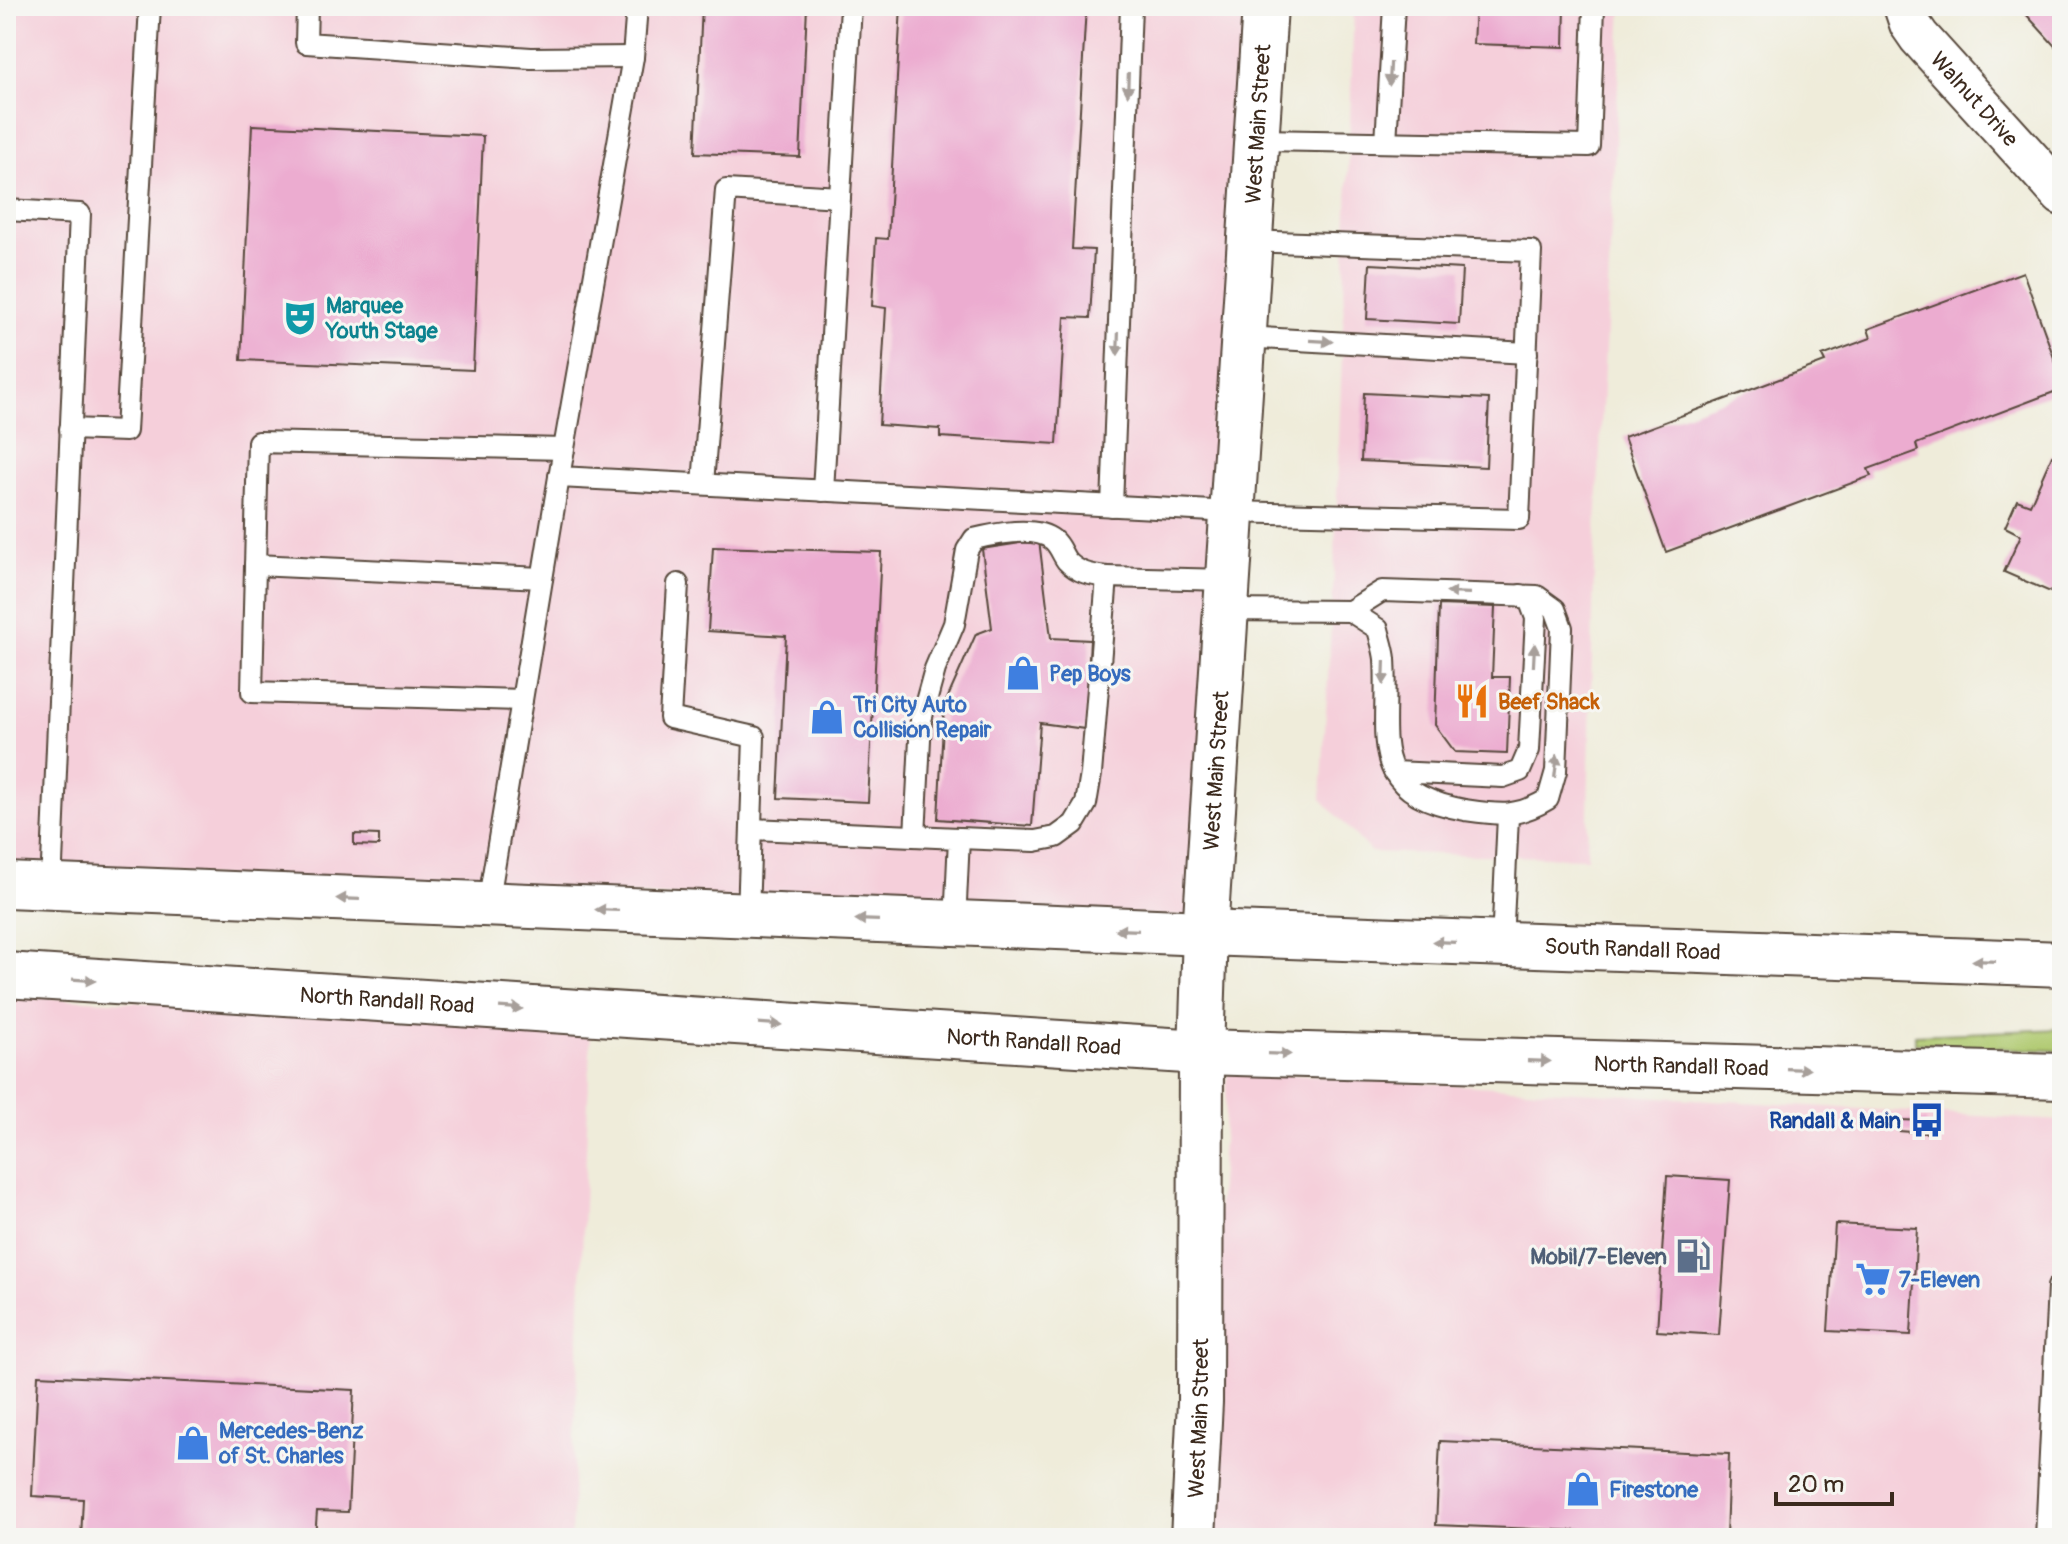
<svg xmlns="http://www.w3.org/2000/svg" width="2068" height="1544" viewBox="0 0 2068 1544" font-family="Pangolin,sans-serif">
  <style>
    .built { fill: #f5cfda }
    .green { fill: #afc96e; stroke: #757a46; stroke-width: 2 }
    .building { fill: #ecacd0 }
    .lines { fill: none; stroke-linecap: round; stroke-linejoin: round }
    .lane-casing { stroke: #56473a; stroke-width: 24 }
    .street-casing { stroke: #56473a; stroke-width: 44 }
    .primary-casing { stroke: #56473a; stroke-width: 48 }
    .lane { stroke: #fff; stroke-width: 20 }
    .street { stroke: #fff; stroke-width: 40 }
    .primary { stroke: #fff; stroke-width: 44 }
    .oneway { fill: #a79f9a }
    .labels { text-anchor: middle; stroke-width: 6; stroke-linejoin: round; paint-order: stroke }
    .street-label { font-size: 22px; fill: #3b2a1e; stroke: #f6f6f2 }
    .culture-label { font-size: 22px; font-weight: bold; fill: #0d838f; stroke: #f6f6f2; text-anchor: start }
    .shop-label { font-size: 22px; font-weight: bold; fill: #366cbe; stroke: #f6f6f2; text-anchor: start }
    .food-label { font-size: 22px; font-weight: bold; fill: #c56008; stroke: #f6f6f2; text-anchor: start }
    .transit-label { font-size: 22px; font-weight: bold; fill: #164399; stroke: #f6f6f2; text-anchor: end }
    .service-label { font-size: 22px; font-weight: bold; fill: #4e5e75; stroke: #f6f6f2; text-anchor: end }
  </style>
  <rect width="100%" height="100%" fill="#f6f6f2"/>
  <filter id="ink" filterUnits="userSpaceOnUse"><feTurbulence type="fractalNoise" baseFrequency=".0125" numOctaves="2"/><feDisplacementMap in="SourceGraphic" scale="16" xChannelSelector="R" yChannelSelector="G"/><feConvolveMatrix kernelMatrix="1 2 1 2 8 2 1 2 1" color-interpolation-filters="sRGB"/></filter>
  <filter id="wash" filterUnits="userSpaceOnUse"><feTurbulence type="fractalNoise" baseFrequency=".006" numOctaves="4" result="noise"/><feDisplacementMap in="SourceGraphic" scale="32" xChannelSelector="R" yChannelSelector="G"/><feGaussianBlur stdDeviation="1.8" result="paint"/><feColorMatrix in="noise" values="0 0 0 0 0 0 0 0 0 0 0 0 0 0 0 0 0 1.4 0 .05"/><feComposite in="paint" operator="in"/></filter>
  <g filter="url(#wash)">
    <rect width="100%" height="100%" fill="#efecda"/>
    <g class="built">
      <polygon points="6,6 1248,6 1191,917 6,868"/>
      <polygon points="1354,6 1622,6 1594,571 1587,858 1371,852 1321,799 1335,556"/>
      <polygon points="6,996 591,1025 571,1538 6,1538"/>
      <polygon points="1228,1071 2062,1121 2062,1538 1195,1538"/>
    </g>
    <polygon class="green" points="2062,1029 2062,1051 1915,1043 1915,1035"/>
    <g id="blocks">
      <g class="building">
        <polygon points="702,6 807,6 800,157 695,153"/>
        <polygon points="901,6 1086,6 1072,249 1094,250 1090,318 1065,317 1057,444 940,437 940,429 879,425 886,308 872,306 876,238 888,239"/>
        <polygon points="1475,6 1565,6 1564,47 1473,44"/>
        <polygon points="2033,6 2062,6 2062,54 2025,13"/>
        <polygon points="252,125 483,136 473,370 241,360"/>
        <polygon points="1370,264 1462,269 1459,324 1367,319"/>
        <polygon points="2023,272 2062,380 2062,389 1916,444 1918,451 1868,469 1871,476 1666,552 1624,437 1825,362 1822,356 1871,338 1868,329"/>
        <polygon points="1364,393 1489,399 1486,467 1361,461"/>
        <polygon points="2052,455 2062,459 2062,597 2004,572 2021,535 2005,527 2017,500 2030,505"/>
        <polygon points="1039,540 1051,638 1090,640 1085,729 1040,723 1032,826 938,819 944,706 976,634 992,628 982,549"/>
        <polygon points="713,547 881,552 868,802 778,798 786,636 708,631"/>
        <polygon points="1439,605 1495,607 1492,677 1510,677 1507,754 1455,752 1435,725"/>
        <polygon points="354,834 379,835 379,846 354,845"/>
        <polygon points="1900,1120 1926,1121 1925,1133 1899,1131"/>
        <polygon points="1667,1176 1730,1180 1719,1335 1657,1331"/>
        <polygon points="1835,1224 1917,1228 1911,1335 1828,1331"/>
        <polygon points="38,1375 354,1390 348,1512 317,1511 315,1538 81,1538 83,1499 32,1496"/>
        <polygon points="1440,1441 1729,1454 1726,1537 1436,1525"/>
      </g>
    </g>
  </g>
  <g filter="url(#ink)">
    <use href="#blocks" fill-opacity="0" stroke="#56473a" stroke-width="2"/>
    <g class="lines">
      <g class="lane-casing">
        <g id="lane">
          <polyline points="307,6 306,43 531,58 633,57"/>
          <polyline points="637,6 633,57 559,477 1232,512 1519,519 1531,251 1250,241"/>
          <polyline points="1256,140 1589,146 1594,6"/>
          <polyline points="1386,142 1394,6"/>
          <polyline points="6,210 80,214 51,887"/>
          <polyline points="1243,337 1527,353"/>
          <polyline points="70,429 126,431 150,6"/>
          <polyline points="703,484 726,190 840,197"/>
          <polyline points="823,491 851,6"/>
          <polyline points="1112,506 1131,6"/>
          <polyline points="255,565 542,578"/>
          <polyline points="678,584 670,718 754,737 748,915"/>
          <path d="M1226,610l124,1 32,-20 155,5 18,13 7,19 -6,143 -8,28c-31,19 -48,16 -83,11 -103,-18 -75,-74 -80,-151 -1,-10 -5,-21 -7,-30l-28,-18"/>
          <polyline points="522,700 252,692 258,442 564,449"/>
          <polyline points="1394,772 1503,777 1520,771 1529,750 1536,618 1530,602 1521,595"/>
          <polyline points="751,829 959,838 955,923"/>
          <path d="M915,836l6,-116 14,-51 19,-45 13,-74 7,-11c21,-5 61,-14 79,1 7,6 9,15 14,21 11,12 24,14 40,16"/>
          <polyline points="959,838 1035,841 1056,837 1074,824 1086,804 1091,774 1107,577 1227,580"/>
          <polyline points="488,905 559,477"/>
          <polyline points="1502,944 1508,816"/>
          <polyline points="2046,1538 2058,1287 2062,1287"/>
        </g>
      </g>
      <g class="street-casing">
        <g id="street">
          <path id="s1" d="M1904,6l6,18 9,13 143,158"/>
        </g>
      </g>
      <g class="primary-casing">
        <g id="primary">
          <path id="s2" d="M6,885l1199,48 857,31"/>
          <path id="s3" d="M6,975l1195,77 861,24"/>
          <path id="s4" d="M1193,1538l7,-136 1,-350 4,-119 60,-927"/>
        </g>
      </g>
      <use href="#lane" class="lane"/>
      <use href="#street" class="street"/>
      <use href="#primary" class="primary"/>
    </g>
    <defs><path id="oneway-solid" d="M-6-.8H1V-3.2L6.5 0L1 3.2V.8H-6Z" transform="scale(2)"/></defs>
    <g class="oneway">
      <use href="#oneway-solid" transform="translate(1390 74) rotate(93)"/>
      <use href="#oneway-solid" transform="translate(1128 84) rotate(92)"/>
      <use href="#oneway-solid" transform="translate(1321 341) rotate(3)"/>
      <use href="#oneway-solid" transform="translate(1118 344) rotate(92)"/>
      <use href="#oneway-solid" transform="translate(1458 593) rotate(-178)"/>
      <use href="#oneway-solid" transform="translate(1534 655) rotate(-87)"/>
      <use href="#oneway-solid" transform="translate(1384 673) rotate(92)"/>
      <use href="#oneway-solid" transform="translate(1556 766) rotate(-83)"/>
      <use href="#oneway-solid" transform="translate(348 899) rotate(-178)"/>
      <use href="#oneway-solid" transform="translate(607 910) rotate(-178)"/>
      <use href="#oneway-solid" transform="translate(867 920) rotate(-178)"/>
      <use href="#oneway-solid" transform="translate(1127 930) rotate(-178)"/>
      <use href="#oneway-solid" transform="translate(1444 942) rotate(-178)"/>
      <use href="#oneway-solid" transform="translate(1984 961) rotate(-178)"/>
      <use href="#oneway-solid" transform="translate(84 980) rotate(4)"/>
      <use href="#oneway-solid" transform="translate(511 1008) rotate(4)"/>
      <use href="#oneway-solid" transform="translate(770 1024) rotate(4)"/>
      <use href="#oneway-solid" transform="translate(1279 1054) rotate(2)"/>
      <use href="#oneway-solid" transform="translate(1539 1061) rotate(2)"/>
      <use href="#oneway-solid" transform="translate(1798 1069) rotate(2)"/>
    </g>
  </g>
  <defs>
    <g id="theatre-bare" transform="scale(2.76)"><path d="M-5-5.5Q0-4 5-5.5V0Q5 5 0 6Q-5 5-5 0ZM-3.3-2.5H-1v1.5H-3.3ZM1-2.5H3.3v1.5H1ZM-2.8 1Q0 5.5 2.8 1Z" fill="#0f9aa8" stroke="#f6f6f2" stroke-width="2.5" paint-order="stroke"/></g>
    <g id="shop-bare" transform="scale(2.76)"><path d="M-5-2.5h2.3a2.7 3.5 0 0 1 5.4 0H5L5.5 6h-11ZM-1.5-2.5h3a1.5 2.3 0 0 0-3 0Z" fill="#3f7fe0" stroke="#f6f6f2" stroke-width="2.5" paint-order="stroke"/></g>
    <g id="restaurant-bare" transform="scale(2.76)"><path d="M-5-6h1v4h1v-4h1v4h1v-4h1v5L-1.5 .5V6h-2V.5L-5-1ZM5-6V6H3V1.5H1.5Q1.5-4 5-6Z" fill="#e8710a" stroke="#f6f6f2" stroke-width="2.5" paint-order="stroke"/></g>
    <g id="bus-bare" transform="scale(2.76)"><path d="M-5-6H5V4H4V6H2V4H-2V6H-4V4H-5ZM-3.5-4V0h7V-4ZM-3.5 1.2v1.5H-2V1.2ZM2 1.2v1.5H3.5V1.2Z" fill="#1a4fb4" stroke="#f6f6f2" stroke-width="2.5" paint-order="stroke"/></g>
    <g id="fuel-bare" transform="scale(2.76)"><path d="M-5.5-6h7V0h2V4h1.3V-2.5L3-4.5l.8-.8L6-3V5H2.5V1h-1V6h-7ZM-4.2-4.7v3.2H.2V-4.7Z" fill="#5c6f8a" stroke="#f6f6f2" stroke-width="2.5" paint-order="stroke"/></g>
    <g id="supermarket-bare" transform="scale(2.76)"><path d="M-6-5.5h2.5l.6 2H6L4.5 2H-2.5L-4.4-4H-6ZM-1.5 3.2a1.3 1.3 0 1 0 .1 0ZM3 3.2a1.3 1.3 0 1 0 .1 0Z" fill="#3f7fe0" stroke="#f6f6f2" stroke-width="2.5" paint-order="stroke"/></g>
  </defs>
  <g fill-rule="evenodd">
    <use href="#theatre-bare" x="300" y="318"/>
    <use href="#shop-bare" x="1023" y="673"/>
    <use href="#restaurant-bare" x="1472" y="701"/>
    <use href="#shop-bare" x="827" y="717"/>
    <use href="#bus-bare" x="1927" y="1120"/>
    <use href="#fuel-bare" x="1693" y="1256"/>
    <use href="#supermarket-bare" x="1873" y="1279"/>
    <use href="#shop-bare" x="193" y="1443"/>
    <use href="#shop-bare" x="1583" y="1489"/>
  </g>
  <g class="labels">
    <g class="street-label">
      <text dy="8" stroke="none"><textPath href="#s1" startOffset="118">Walnut Drive</textPath></text>
      <text dy="8" stroke="none"><textPath href="#s4" startOffset="1416">West Main Street</textPath></text>
      <text dy="8" stroke="none"><textPath href="#s4" startOffset="768">West Main Street</textPath></text>
      <text dy="8" stroke="none"><textPath href="#s2" startOffset="1628">South Randall Road</textPath></text>
      <text dy="8" stroke="none"><textPath href="#s3" startOffset="382">North Randall Road</textPath></text>
      <text dy="8" stroke="none"><textPath href="#s3" startOffset="1030">North Randall Road</textPath></text>
      <text dy="8" stroke="none"><textPath href="#s3" startOffset="1678">North Randall Road</textPath></text>
      <text dy="8" stroke="none"><textPath href="#s4" startOffset="120">West Main Street</textPath></text>
    </g>
    <g class="culture-label">
      <text x="326" y="313">Marquee<tspan x="326" dy="25">Youth Stage</tspan></text>
    </g>
    <g class="shop-label">
      <text x="1049" y="681">Pep Boys</text>
      <text x="853" y="712">Tri City Auto<tspan x="853" dy="25">Collision Repair</tspan></text>
      <text x="1899" y="1287">7-Eleven</text>
      <text x="219" y="1438">Mercedes-Benz<tspan x="219" dy="25">of St. Charles</tspan></text>
      <text x="1609" y="1497">Firestone</text>
    </g>
    <g class="food-label">
      <text x="1498" y="709">Beef Shack</text>
    </g>
    <g class="transit-label">
      <text x="1901" y="1128">Randall &amp; Main</text>
    </g>
    <g class="service-label">
      <text x="1667" y="1264">Mobil/7-Eleven</text>
    </g>
  </g>
  <rect width="2068" height="1544" fill="none" stroke="#f6f6f2" stroke-width="32"/>
  <path d="M1776 1492v12h116v-12" fill="none" stroke="#3b2a1e" stroke-width="4"/>
  <text x="1788" y="1492" font-size="24" fill="#3b2a1e" stroke="#f6f6f2" stroke-width="6" paint-order="stroke">20 m</text>
</svg>
